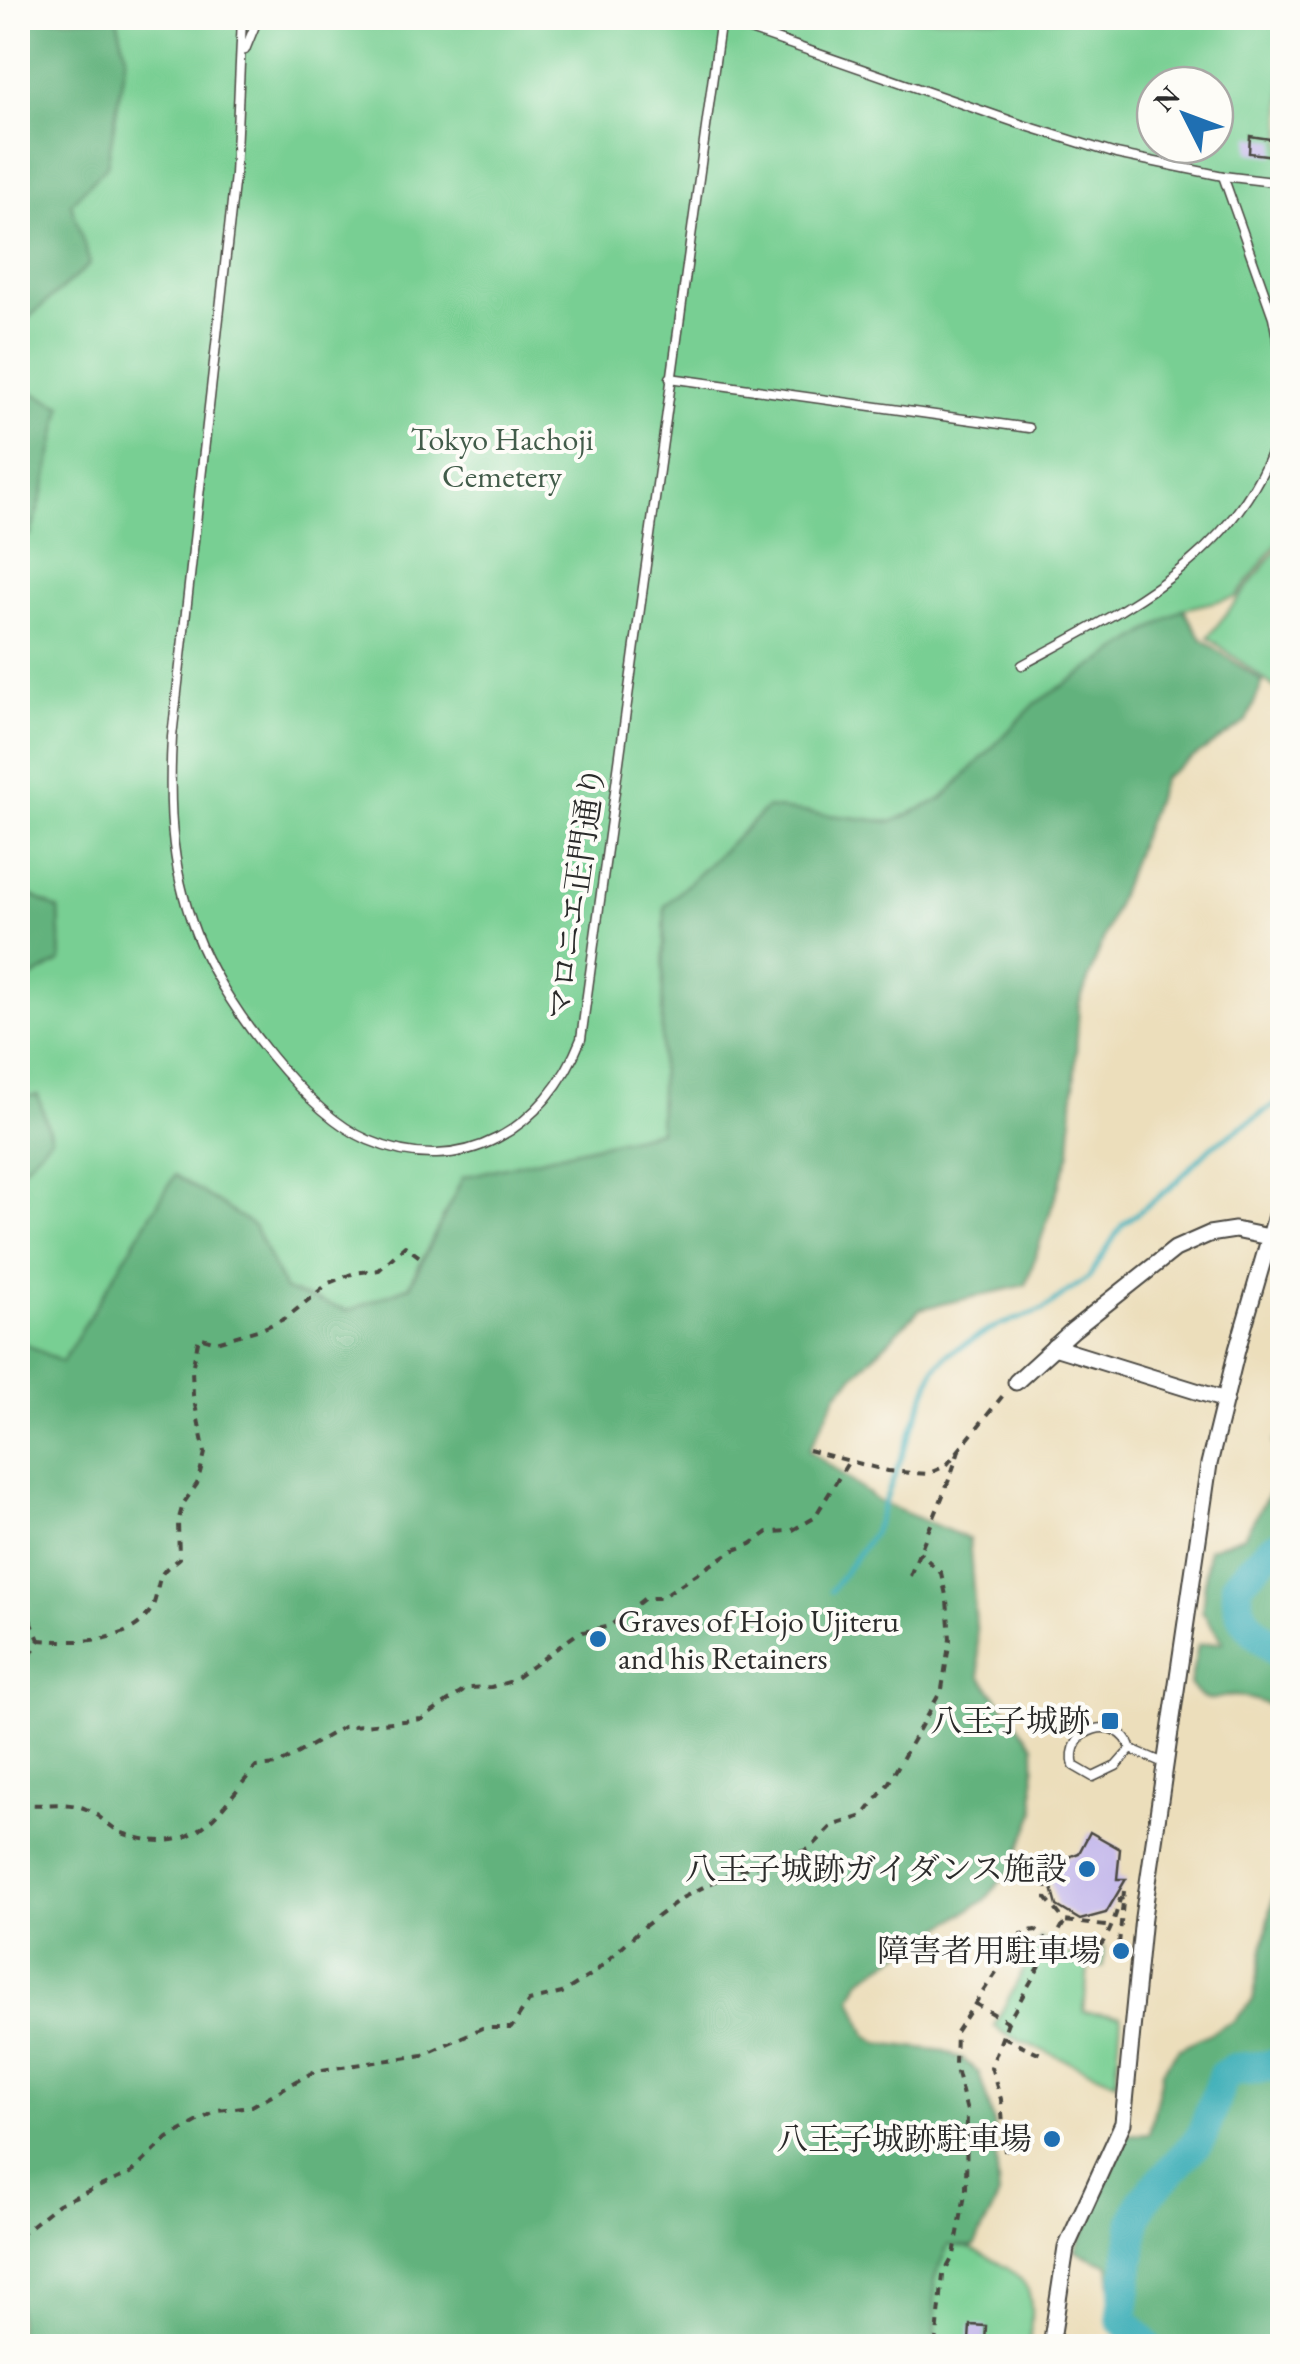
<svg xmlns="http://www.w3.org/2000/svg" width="1300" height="2364" viewBox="0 0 1300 2364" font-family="'EB Garamond','Noto Serif JP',serif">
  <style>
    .green { fill: #78cf93; stroke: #527d5f; stroke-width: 2.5; fill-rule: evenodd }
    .forest { fill: #62b27d; stroke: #466e54; stroke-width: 2.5 }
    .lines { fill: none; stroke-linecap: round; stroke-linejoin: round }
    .stream { stroke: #3eafb8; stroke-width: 5 }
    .river { stroke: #3eafb8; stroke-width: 32 }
    .building { fill: #c5b9eb }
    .service-casing { stroke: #484641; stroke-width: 11 }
    .minor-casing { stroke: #484641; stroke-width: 19 }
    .path { stroke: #484641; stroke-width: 4; stroke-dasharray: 8 8; stroke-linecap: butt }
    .service { stroke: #fff; stroke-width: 8 }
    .minor { stroke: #fff; stroke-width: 15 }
    .poi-dot { fill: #1f6fb2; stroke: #fdfcf7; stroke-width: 4 }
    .labels { text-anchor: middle; stroke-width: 8; stroke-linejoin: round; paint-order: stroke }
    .park-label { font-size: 32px; fill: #425c4a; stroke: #fdfcf7 }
    .street-label { font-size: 32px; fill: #2b2b2b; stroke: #fdfcf7 }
    .poi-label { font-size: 32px; fill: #2b2b2b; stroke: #fdfcf7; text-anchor: end }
  </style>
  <rect width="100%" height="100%" fill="#fdfcf7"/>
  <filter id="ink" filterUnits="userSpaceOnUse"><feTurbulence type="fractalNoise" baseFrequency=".01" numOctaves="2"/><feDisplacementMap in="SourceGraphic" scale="20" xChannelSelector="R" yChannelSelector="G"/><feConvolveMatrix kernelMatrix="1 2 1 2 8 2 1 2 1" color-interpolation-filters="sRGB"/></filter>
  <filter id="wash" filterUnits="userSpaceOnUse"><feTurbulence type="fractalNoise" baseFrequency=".0048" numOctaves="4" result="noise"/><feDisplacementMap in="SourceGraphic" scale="40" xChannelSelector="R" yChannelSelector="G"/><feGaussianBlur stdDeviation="2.25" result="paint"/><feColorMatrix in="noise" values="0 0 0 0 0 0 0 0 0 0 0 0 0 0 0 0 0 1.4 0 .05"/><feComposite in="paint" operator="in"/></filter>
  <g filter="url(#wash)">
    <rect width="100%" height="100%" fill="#ecdebb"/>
    <g class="green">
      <path d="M117,18h1165v519l-46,60 -53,12 -147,94 -94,96 -50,23 -125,-14 -102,98 -6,225 -196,46 -54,109 -61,25 -63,-21 -31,-64 -193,137 -43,-23v-167l33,-36 -13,-41 -20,1v-111l43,-25 -2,-51 -41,-22v-151l3,-3 2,-52 -5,-3v-139l13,-6 15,-52 16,-76 -44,-20v-59l72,-63 -20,-61 37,-37 19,-111zM1155,85h60v60h-60z"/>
      <polygon points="1282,543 1282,693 1208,637"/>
      <polygon points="1041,1937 1051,1950 1081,1959 1104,1948 1103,1967 1088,1967 1084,2012 1121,2016 1116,2082 1002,2033 994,2026"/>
      <path d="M948,2244c24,3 31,8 52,20 40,21 30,42 30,82h-94l-2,-66z"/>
    </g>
    <g class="forest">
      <polygon points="18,18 117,18 126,55 107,166 71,203 90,264 18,327"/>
      <polygon points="18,386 62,406 46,482 31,534 18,540"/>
      <polygon points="1183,609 1202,639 1263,682 1246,722 1164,777 1079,1004 1070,1152 1026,1285 920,1309 838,1392 809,1450 879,1502 969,1539 980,1676 1034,1745 1035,1812 1013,1866 985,1900 861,1979 852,1998 867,2035 879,2043 945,2051 964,2060 979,2073 993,2119 999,2196 974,2247 948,2245 934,2280 936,2346 18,2346 18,1340 62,1362 175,1175 254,1226 285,1290 348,1311 410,1286 463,1177 659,1131 665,906 767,808 892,822 942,799 1036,703"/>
      <polygon points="18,888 59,910 61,961 18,986"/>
      <polygon points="38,1095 51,1138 18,1173 18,1097"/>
      <path d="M1282,1433v279c-12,-8 -34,-15 -49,-16 -23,0 -25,14 -43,-12l8,-39 25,-3 -21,-31 6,-62 36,-13 33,-56 -3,-38z"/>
      <polygon points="1282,1852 1282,2346 1160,2346 1112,2296 1109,2265 1075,2251 1127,2135 1149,2133 1163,2071 1178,2049 1234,2021 1253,2000"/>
    </g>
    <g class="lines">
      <polyline class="stream" points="831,1591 873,1533 935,1368 949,1353 995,1327 1043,1310 1089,1277 1122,1225 1171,1187 1211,1147 1282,1100"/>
      <g class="river">
        <path d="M1282,1544l-12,6 -33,34c-2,38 19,47 45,70"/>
        <polyline points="1147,2346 1122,2319 1135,2219 1144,2199 1201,2138 1223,2076 1234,2069 1282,2065"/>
      </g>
    </g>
    <g id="blocks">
      <g class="building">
        <polygon points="1250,136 1277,140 1275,156 1249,153"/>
        <polygon points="1090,1832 1120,1849 1117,1879 1126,1879 1106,1913 1080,1920 1057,1906 1050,1880 1063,1859 1079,1853"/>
        <polygon points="970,2325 986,2326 985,2342 969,2341"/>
      </g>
    </g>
  </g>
  <g filter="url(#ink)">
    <use href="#blocks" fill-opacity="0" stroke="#484641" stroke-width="2.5"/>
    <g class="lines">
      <g class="service-casing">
        <g id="service">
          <path d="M242,18l-7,157 -63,562c-4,75 -1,139 29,209 27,62 105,167 167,194 95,41 178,-12 213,-101l140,-1021"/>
          <polyline points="701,18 721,20 1020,124 1116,154 1223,176 1282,183"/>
          <polyline points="245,50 258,18"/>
          <polyline points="1223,176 1273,317 1282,364"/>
          <polyline points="670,378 1029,428"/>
          <path d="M1022,665c109,-59 225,-113 260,-244"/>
          <path d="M1131,1749l-15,17 -23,11 -19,-11c-10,-38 45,-54 57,-17l33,14"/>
        </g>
      </g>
      <g class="minor-casing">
        <g id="minor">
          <polyline points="1054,1347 1225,1400"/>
          <polyline points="1016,1382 1073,1330 1175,1249 1209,1234 1235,1230 1269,1237"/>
          <polyline points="1051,2346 1066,2248 1123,2123 1143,1917 1209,1464 1237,1350 1282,1195"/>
        </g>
      </g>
      <g class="path">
        <polyline points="808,1450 888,1471 927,1474 946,1466 1005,1393"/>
        <path d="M910,1576c16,-42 36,-83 49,-126"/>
        <polyline points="18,1591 39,1640"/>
        <path d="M39,1640c34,2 90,5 111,-29 8,-12 6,-26 12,-37 3,-6 13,-12 17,-16l-1,-36 5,-18 14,-20 8,-31 -12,-58 -1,-26 7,-32 17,5 48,-14 22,-10 43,-35 25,-10 25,-3 26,-24 19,14"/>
        <polyline points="18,1666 30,1656 39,1640"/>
        <path d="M18,1802c20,7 45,-3 68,7 14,6 25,20 39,25 73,25 91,-22 131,-67l21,-2 66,-38 79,-8 46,-31 23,-1 21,-6 66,-48 32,-7 35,-28h15l72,-47 19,-7 17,-12 23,-1 23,-13 35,-57"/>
        <polyline points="1047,1881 1046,1898 1065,1921 1113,1927"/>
        <polyline points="1119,1944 1124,1891"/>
        <polyline points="974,2003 1008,2022"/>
        <polyline points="1003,2037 1041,2054"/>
        <polyline points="1005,2152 1001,2099 991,2067 1008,2022 1065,1921"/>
        <polyline points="18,2236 58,2204 131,2173 168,2138 218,2110 252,2106 315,2071 423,2055 482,2028 511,2028 529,2001 562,1993 594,1973 641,1929 680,1899 733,1872 810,1849 832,1826 863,1816 888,1784 942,1689 950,1639 947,1600 941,1573 919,1552"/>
        <path d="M936,2346l7,-71 11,-20 12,-66 1,-78 -12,-46 1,-33 67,-100 12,-2c9,6 15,16 25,21 39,21 53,-24 60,-52l4,-1"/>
      </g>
      <use href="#service" class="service"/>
      <use href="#minor" class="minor"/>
    </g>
  </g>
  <g class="poi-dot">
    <circle cx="598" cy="1639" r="10"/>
    <rect x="1100" y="1711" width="20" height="20" rx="5"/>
    <circle cx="1087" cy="1869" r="10"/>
    <circle cx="1121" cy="1951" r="10"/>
    <circle cx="1052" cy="2139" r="10"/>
  </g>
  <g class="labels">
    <g class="park-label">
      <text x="502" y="450">Tokyo Hachoji<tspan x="502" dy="37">Cemetery</tspan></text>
    </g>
    <g class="street-label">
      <text transform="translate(576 893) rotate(-82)" y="11">マロニエ正門通り</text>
    </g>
    <g class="poi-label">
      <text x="618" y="1632" text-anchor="start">Graves of Hojo Ujiteru<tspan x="618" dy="37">and his Retainers</tspan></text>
      <text x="1090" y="1732">八王子城跡</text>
      <text x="1067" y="1880">八王子城跡ガイダンス施設</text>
      <text x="1101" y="1962">障害者用駐車場</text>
      <text x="1032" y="2150">八王子城跡駐車場</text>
    </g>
  </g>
  <rect width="1300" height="2364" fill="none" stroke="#fdfcf7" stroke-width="60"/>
  <g transform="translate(1185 115) rotate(312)"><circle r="48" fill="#fdfcf7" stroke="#a9a8a5" stroke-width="2.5"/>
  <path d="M0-8L18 38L0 25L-18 38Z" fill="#1f6fb2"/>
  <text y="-15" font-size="28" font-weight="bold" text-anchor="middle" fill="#2b2b2b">N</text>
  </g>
</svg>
